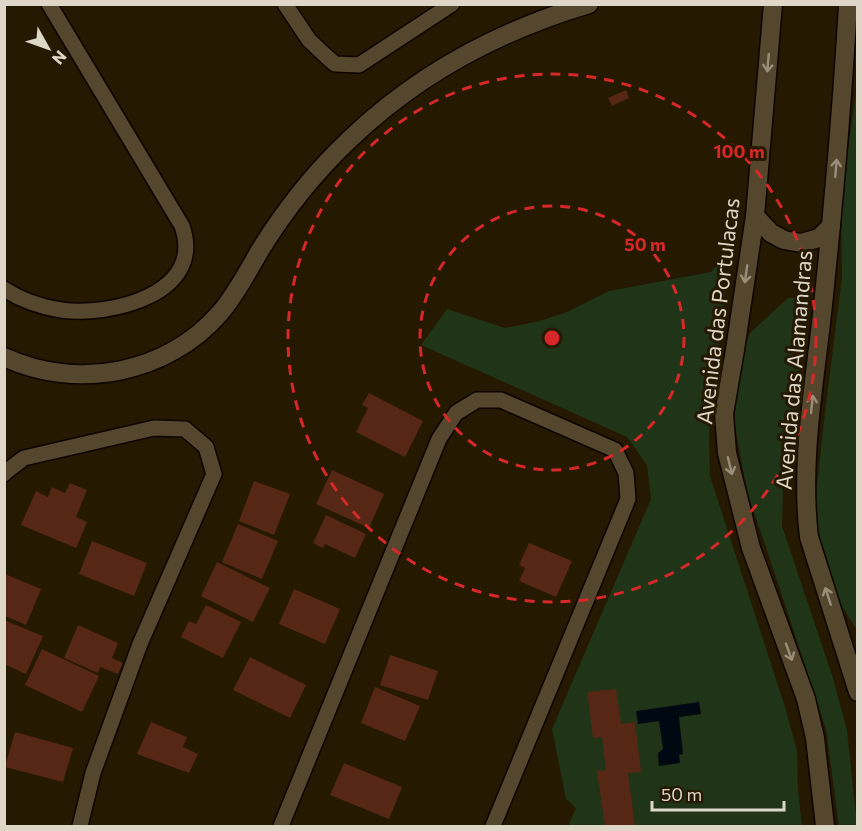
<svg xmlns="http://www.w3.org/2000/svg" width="862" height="831" viewBox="0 0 862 831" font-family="Commissioner,sans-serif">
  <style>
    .green { fill: #203417 }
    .water { fill: #000912 }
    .building { fill: #562714 }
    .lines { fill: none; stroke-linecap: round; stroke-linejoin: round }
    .street-casing { stroke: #0d0400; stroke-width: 18 }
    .secondary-casing { stroke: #0d0400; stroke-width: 21 }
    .street { stroke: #54472d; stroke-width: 15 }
    .secondary { stroke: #54472d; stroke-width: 18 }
    .oneway { stroke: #998e7a }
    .ring { fill: none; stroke: #d62828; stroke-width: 3; stroke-dasharray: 10 8 }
    .labels { text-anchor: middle; stroke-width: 6; stroke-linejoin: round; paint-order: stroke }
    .street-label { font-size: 22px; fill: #ded6c7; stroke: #251901 }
    .centre { fill: #d62828; stroke: #251901; stroke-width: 3 }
    .ring-label { font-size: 18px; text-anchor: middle; font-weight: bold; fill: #d62828; stroke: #251901; stroke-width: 6; stroke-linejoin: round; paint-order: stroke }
  </style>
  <rect width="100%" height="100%" fill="#251901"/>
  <g class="green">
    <polygon points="856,93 857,93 857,630 838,600 811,544 823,429 842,277 841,199"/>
    <polygon points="721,260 727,274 726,288 713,390 709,433 710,476 785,707 797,751 798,789 802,826 568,826 576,808 566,799 552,729 651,499 647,465 627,437 421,345 447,309 505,328 540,321 567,312 609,291 711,272"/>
    <polygon points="800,297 807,309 797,406 783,485 782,526 832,675 847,730 857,826 839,826 826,729 772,565 747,492 734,420 741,358 750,333 788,298"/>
  </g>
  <polygon class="water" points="699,702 701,714 679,717 683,754 679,755 680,763 659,766 658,753 663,749 659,721 638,724 636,711"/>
  <g class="building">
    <polygon points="626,90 629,98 612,106 608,98"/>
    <polygon points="369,393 423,421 405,457 356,432 368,408 362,405"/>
    <polygon points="332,470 384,494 369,528 316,504"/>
    <polygon points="254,481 290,494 274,535 239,521"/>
    <polygon points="70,483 87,490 76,517 87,522 76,548 21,525 36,491 48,497 52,487 65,493"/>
    <polygon points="326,515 366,534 355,558 325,544 323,548 313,543"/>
    <polygon points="238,524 278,541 262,579 222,562"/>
    <polygon points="92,541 147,563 134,596 79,574"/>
    <polygon points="529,543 572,561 556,597 519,581 525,568 519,565"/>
    <polygon points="217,562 270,588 253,622 201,596"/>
    <polygon points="5,574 41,589 26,625 5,616"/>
    <polygon points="294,589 340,609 325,644 279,624"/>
    <polygon points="206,605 241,622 223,658 181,637 189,621 196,624"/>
    <polygon points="4,620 43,636 26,674 4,664"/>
    <polygon points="78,625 118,643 112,658 123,663 118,674 100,667 98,673 64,658"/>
    <polygon points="42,649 99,676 82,712 25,685"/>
    <polygon points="390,655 438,671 428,700 380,685"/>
    <polygon points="250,657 306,685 290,718 233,690"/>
    <polygon points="375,687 420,706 405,741 361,723"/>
    <polygon points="616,689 621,724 635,722 641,772 628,773 635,826 605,826 597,771 606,770 602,737 593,738 587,692"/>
    <polygon points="151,722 187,737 183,747 198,754 189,773 137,754"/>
    <polygon points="15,732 73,748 63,782 5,767"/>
    <polygon points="344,763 402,787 389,819 330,795"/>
  </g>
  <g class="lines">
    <g class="street-casing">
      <g id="street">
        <polyline points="285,4 309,40 327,57 335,64 359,65 452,4"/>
        <path d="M4,289c17,11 37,18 57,21 49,7 145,-16 121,-84l-133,-222"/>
        <polyline points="4,474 7,471 24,458 154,428 185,429 206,447 214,474 140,644 93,773 80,826"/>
        <polyline points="281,826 439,439 456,413 477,400 501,400 615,450 626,473 628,499 493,826"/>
      </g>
    </g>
    <g class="secondary-casing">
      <g id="secondary">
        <polyline points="773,4 755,216 735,350 724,414 727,453 751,548 806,699 815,738 825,826"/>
        <path d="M848,4c-6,104 -15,207 -26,310 -8,74 -22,149 -13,223l49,155"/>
        <polyline points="755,216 771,233 784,240 801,243 819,238 831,226"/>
        <path d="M4,357c73,34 163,17 216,-44 16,-19 27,-40 39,-61 25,-41 56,-80 91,-113 69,-66 148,-108 239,-135"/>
      </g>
    </g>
    <use href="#street" class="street"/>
    <use href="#secondary" class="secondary"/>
  </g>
  <defs><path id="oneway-shaft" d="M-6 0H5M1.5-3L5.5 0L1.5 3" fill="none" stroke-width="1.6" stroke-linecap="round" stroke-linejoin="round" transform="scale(1.5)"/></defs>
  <g class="oneway">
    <use href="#oneway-shaft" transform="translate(768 63) rotate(95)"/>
    <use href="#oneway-shaft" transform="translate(836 168) rotate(-85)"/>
    <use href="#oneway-shaft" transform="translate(746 274) rotate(98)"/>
    <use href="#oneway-shaft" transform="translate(812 404) rotate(-84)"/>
    <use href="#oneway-shaft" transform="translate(730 466) rotate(76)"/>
    <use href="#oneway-shaft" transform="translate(828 596) rotate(-108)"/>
    <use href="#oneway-shaft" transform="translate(789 652) rotate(70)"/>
  </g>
  <g class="ring">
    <circle cx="552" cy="338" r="132"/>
    <circle cx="552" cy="338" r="264"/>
  </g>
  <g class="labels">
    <g class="street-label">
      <text transform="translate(718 311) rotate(-83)" y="8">Avenida das Portulacas</text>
      <text transform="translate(794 370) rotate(-85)" y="8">Avenida das Alamandras</text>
    </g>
  </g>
  <circle cx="552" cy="338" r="9" class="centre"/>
  <g class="ring-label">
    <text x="739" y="158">100 m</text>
    <text x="645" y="251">50 m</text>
  </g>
  <rect width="862" height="831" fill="none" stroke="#ded6c7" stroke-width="12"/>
  <g transform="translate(48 48) rotate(130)" stroke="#251901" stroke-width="4.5" paint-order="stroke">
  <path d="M0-4.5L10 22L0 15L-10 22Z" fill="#ded6c7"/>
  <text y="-9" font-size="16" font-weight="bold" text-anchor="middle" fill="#ded6c7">N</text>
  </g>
  <path d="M652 801v9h132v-9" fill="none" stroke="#ded6c7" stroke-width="3"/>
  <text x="661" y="801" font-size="18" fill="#ded6c7" stroke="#251901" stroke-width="4.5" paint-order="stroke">50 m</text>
</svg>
